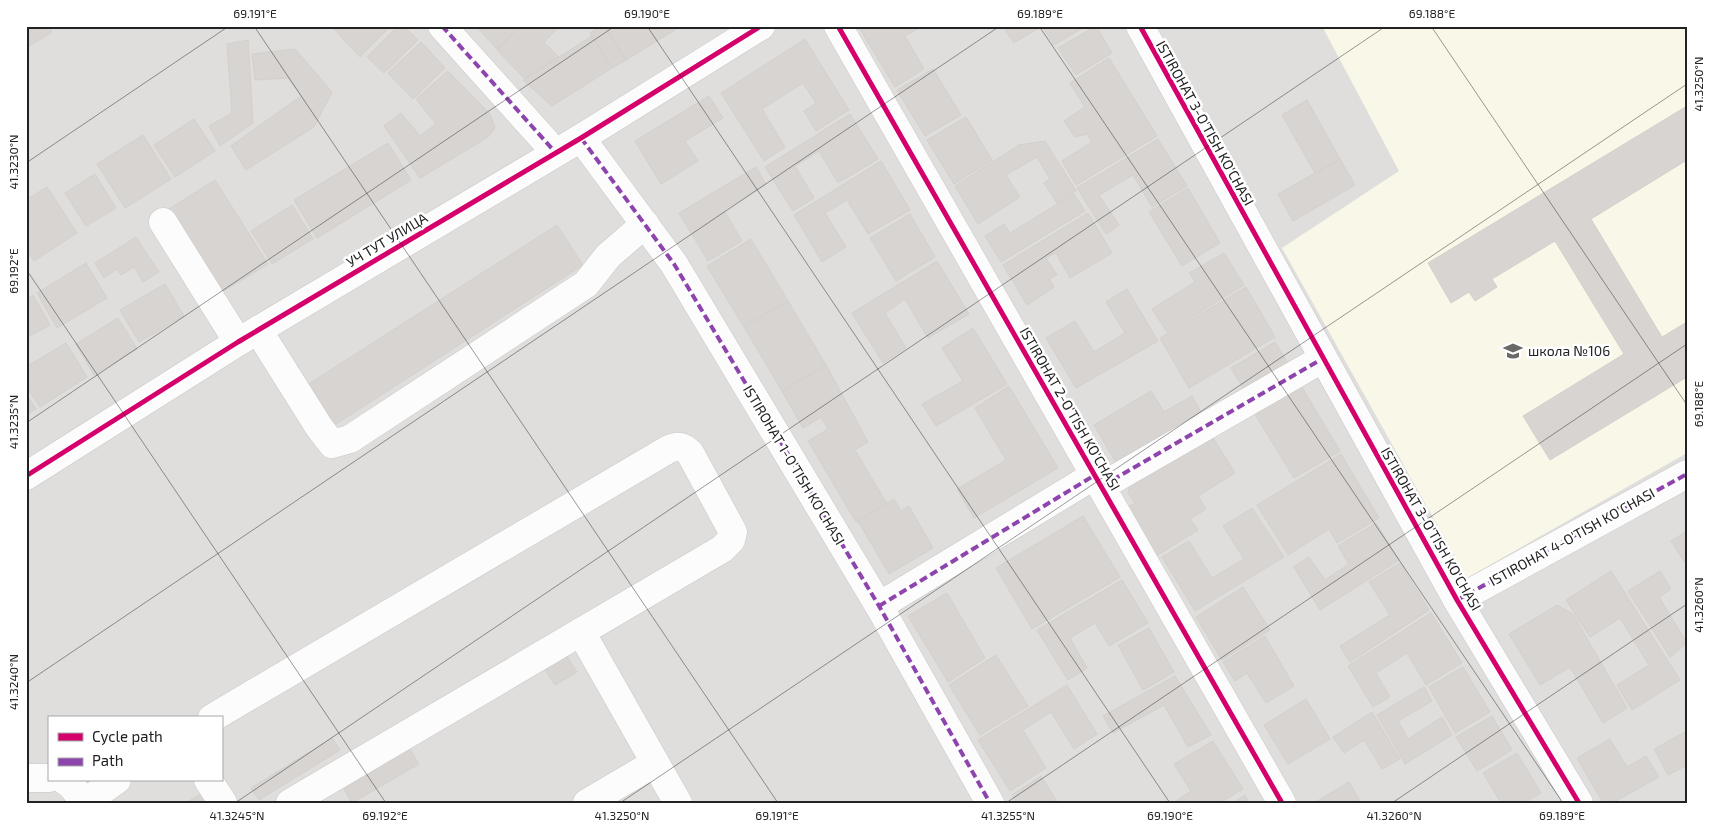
<svg xmlns="http://www.w3.org/2000/svg" width="1713" height="829" viewBox="0 0 1713 829" font-family="'Exo 2',sans-serif">
  <style>
    .residential { fill: #dfdedc; fill-rule: evenodd }
    .education { fill: #f8f7e8 }
    .building { fill: #d7d4d2; stroke: #d3d0cc }
    .lines { fill: none; stroke-linecap: round; stroke-linejoin: round }
    .minor-casing { stroke: #c9c8c7; stroke-width: 29 }
    .minor { stroke: #fdfcfc; stroke-width: 28 }
    .quiet { stroke: #8e44ad; stroke-width: 4; stroke-dasharray: 8 4; stroke-linecap: butt }
    .cycleway-casing { stroke: #fff; stroke-width: 8 }
    .cycleway { stroke: #d6006c; stroke-width: 5 }
    .ticks { fill: none; stroke: #222; stroke-width: 1; stroke-opacity: 0.45 }
    .labels { text-anchor: middle; stroke-width: 5; stroke-linejoin: round; paint-order: stroke }
    .street-label { font-size: 14px; fill: #222; stroke: #fff }
    .poi-label { font-size: 14px; fill: #222; stroke: #fff; text-anchor: start }
    .neatline { fill: none; stroke: #222; stroke-width: 2 }
    .ticks-label { font-size: 12px; text-anchor: middle; fill: #222 }
  </style>
  <rect width="100%" height="100%" fill="#f0eeeb"/>
  <path class="residential" d="M26,26h1661v777h-1661zM49,718h172v62h-172z"/>
  <polygon class="education" points="1322,26 1687,26 1687,453 1467,578 1282,248 1399,171"/>
  <g class="building">
    <polygon points="26,26 48,26 52,32 26,48"/>
    <polygon points="331,26 391,26 360,57"/>
    <polygon points="398,26 404,26 418,40 384,73 367,57"/>
    <polygon points="476,26 521,26 497,49"/>
    <polygon points="521,26 560,26 544,42 559,57 524,78 497,50"/>
    <polygon points="601,26 605,26 626,60 612,68 590,33"/>
    <polygon points="609,26 659,26 665,36 626,60 606,28"/>
    <polygon points="659,26 681,26 665,36"/>
    <polygon points="858,26 922,26 905,36 924,69 895,87"/>
    <polygon points="1007,26 1042,26 1014,43 1004,28"/>
    <polygon points="1042,26 1086,26 1054,45"/>
    <polygon points="1096,26 1112,53 1076,75 1058,48"/>
    <polygon points="592,36 612,68 552,106 523,80"/>
    <polygon points="805,39 849,110 816,131 804,111 816,103 803,83 762,109 785,147 764,161 721,93"/>
    <polygon points="248,40 253,123 220,146 209,126 232,113 227,44"/>
    <polygon points="421,42 445,68 413,99 388,73"/>
    <polygon points="295,49 332,92 314,127 246,170 231,146 301,96 288,78 255,80 252,54"/>
    <polygon points="1109,58 1157,136 1076,185 1062,161 1092,142 1087,134 1075,137 1064,121 1085,107 1070,83"/>
    <polygon points="933,69 961,115 925,136 897,90"/>
    <polygon points="448,71 490,114 495,128 488,137 420,178 384,126 401,113 420,136 436,124 416,99"/>
    <polygon points="709,96 723,118 685,141 698,161 661,184 635,141"/>
    <polygon points="1307,100 1340,159 1315,173 1282,115"/>
    <polygon points="1687,106 1687,160 1591,219 1662,337 1687,322 1687,377 1550,460 1523,416 1624,354 1555,241 1492,279 1497,287 1475,301 1469,292 1451,303 1428,263"/>
    <polygon points="850,114 878,159 838,183 819,151 795,166 814,198 793,211 765,167"/>
    <polygon points="966,117 992,160 954,184 927,140"/>
    <polygon points="194,119 215,151 175,177 154,145"/>
    <polygon points="143,135 171,179 125,208 97,164"/>
    <polygon points="1158,139 1187,186 1152,207 1133,175 1099,195 1119,225 1106,234 1077,188"/>
    <polygon points="1045,141 1076,191 1057,203 1044,183 1050,179 1037,157 1006,175 1020,197 978,224 955,186 1019,145"/>
    <polygon points="388,143 411,180 317,238 294,200"/>
    <polygon points="1340,159 1355,185 1293,221 1278,194"/>
    <polygon points="881,161 910,210 868,234 847,200 825,213 846,247 822,262 794,215"/>
    <polygon points="756,167 766,184 724,210 742,241 708,261 679,213"/>
    <polygon points="95,174 116,208 86,226 65,193"/>
    <polygon points="215,180 268,264 222,292 169,209"/>
    <polygon points="47,187 77,233 34,261 26,249 26,200"/>
    <polygon points="1188,188 1220,243 1182,266 1149,212"/>
    <polygon points="1074,194 1085,211 1001,262 985,236 1004,224 1010,233"/>
    <polygon points="292,205 313,239 272,264 251,231"/>
    <polygon points="1088,213 1112,253 1070,278 1056,253 1046,258 1057,275 1049,279 1054,287 1027,305 1003,265"/>
    <polygon points="910,214 935,257 896,281 870,238"/>
    <polygon points="557,225 583,265 333,426 307,385"/>
    <polygon points="136,237 159,272 143,282 134,267 121,275 117,269 104,278 95,263"/>
    <polygon points="751,239 788,301 744,327 707,266"/>
    <polygon points="1224,253 1244,285 1167,332 1152,309 1195,282 1189,273"/>
    <polygon points="937,261 969,314 928,338 905,299 885,313 906,348 883,363 852,313"/>
    <polygon points="86,263 107,298 57,328 37,293"/>
    <polygon points="165,284 184,316 139,342 120,310"/>
    <polygon points="1246,287 1275,337 1189,388 1160,338"/>
    <polygon points="1127,289 1158,341 1076,388 1046,338 1075,321 1094,352 1125,333 1106,302"/>
    <polygon points="33,295 50,325 26,338 26,299"/>
    <polygon points="788,301 826,365 782,391 744,327"/>
    <polygon points="118,318 137,349 94,375 76,344"/>
    <polygon points="973,328 1007,384 936,426 922,404 963,381 942,348"/>
    <polygon points="1275,342 1289,365 1245,391 1231,368"/>
    <polygon points="66,343 87,377 40,407 26,387 26,367"/>
    <polygon points="826,365 868,442 855,450 887,504 856,522 808,441 828,429 821,417 803,428 782,391"/>
    <polygon points="1300,384 1340,451 1294,478 1253,411"/>
    <polygon points="1009,386 1058,468 974,518 957,489 1006,460 975,408"/>
    <polygon points="1151,391 1164,412 1192,396 1202,414 1117,464 1094,425"/>
    <polygon points="26,393 36,409 26,415"/>
    <polygon points="1210,433 1235,473 1198,496 1206,509 1190,519 1198,530 1153,558 1124,509 1135,503 1128,493 1130,484"/>
    <polygon points="1341,454 1379,518 1337,543 1329,529 1288,555 1257,505"/>
    <polygon points="894,499 901,511 909,506 933,548 889,574 858,521"/>
    <polygon points="1252,508 1284,557 1195,611 1162,557 1189,541 1212,578 1244,559 1223,526"/>
    <polygon points="1083,516 1120,577 1032,629 996,568"/>
    <polygon points="1376,523 1399,560 1320,610 1294,567 1309,557 1325,580 1349,564 1338,546"/>
    <polygon points="1687,531 1687,566 1671,541"/>
    <polygon points="1400,563 1429,610 1350,662 1340,646 1390,615 1369,582"/>
    <polygon points="1611,571 1680,680 1632,710 1617,685 1649,665 1620,618 1590,637 1566,600"/>
    <polygon points="1660,571 1671,589 1659,597 1687,643 1670,657 1628,591"/>
    <polygon points="1122,580 1148,623 1109,646 1095,623 1070,638 1087,668 1068,680 1037,630"/>
    <polygon points="1243,587 1270,630 1222,660 1196,617"/>
    <polygon points="947,593 985,658 948,682 908,616"/>
    <polygon points="1557,605 1573,614 1627,708 1603,723 1570,667 1540,685 1509,634"/>
    <polygon points="1431,613 1462,663 1426,685 1407,653 1376,673 1390,697 1373,707 1348,666"/>
    <polygon points="1149,628 1174,672 1143,690 1118,645"/>
    <polygon points="1265,636 1294,686 1266,703 1247,673 1235,681 1223,662"/>
    <polygon points="566,655 577,672 555,685 544,668"/>
    <polygon points="996,655 1028,706 980,735 949,685"/>
    <polygon points="1463,667 1490,712 1455,733 1429,687"/>
    <polygon points="1175,676 1211,735 1188,747 1164,705 1113,733 1103,716"/>
    <polygon points="1067,685 1097,734 1074,749 1051,712 1023,730 1046,768 1010,791 978,740"/>
    <polygon points="1424,687 1432,701 1398,721 1408,739 1442,717 1452,735 1405,764 1377,715"/>
    <polygon points="1306,699 1330,739 1288,764 1264,725"/>
    <polygon points="1372,712 1400,759 1382,769 1364,740 1344,753 1333,737"/>
    <polygon points="1492,716 1512,750 1477,771 1456,737"/>
    <polygon points="1687,731 1687,765 1668,775 1654,749"/>
    <polygon points="332,738 340,750 259,800 251,788"/>
    <polygon points="1610,739 1627,767 1646,756 1659,777 1612,803 1603,803 1577,758"/>
    <polygon points="1213,741 1243,789 1220,803 1173,803 1191,791 1174,764"/>
    <polygon points="409,748 419,764 352,803 344,789"/>
    <polygon points="1517,753 1541,793 1524,803 1501,803 1483,773"/>
    <polygon points="1041,776 1058,803 1017,803 1012,795"/>
    <polygon points="1349,782 1361,803 1314,803"/>
    <polygon points="201,794 206,803 191,803 189,801"/>
    <polygon points="1245,795 1249,803 1232,803"/>
  </g>
  <g class="lines">
    <g class="minor-casing">
      <g id="minor">
        <polyline points="442,26 555,152"/>
        <polyline points="838,26 1282,803"/>
        <polyline points="1140,26 1457,600 1579,803"/>
        <polyline points="581,138 674,264 879,606 990,803"/>
        <polyline points="163,222 238,342"/>
        <polyline points="258,330 319,427 332,444 350,439 586,284 608,256 645,224"/>
        <polyline points="26,476 238,342 581,138 761,26"/>
        <polyline points="1102,486 1322,359"/>
        <polyline points="1457,600 1687,474"/>
        <polyline points="879,606 1095,475"/>
        <polyline points="581,632 678,803"/>
        <path d="M212,718l457,-269c9,-4 14,-3 21,4l43,79 -2,8 -9,9 -432,254"/>
        <polyline points="26,778 49,778"/>
        <polyline points="64,780 71,785 85,803"/>
        <polyline points="208,780 223,803"/>
        <polyline points="85,802 117,780"/>
        <polyline points="587,803 655,763"/>
      </g>
    </g>
    <use href="#minor" class="minor"/>
    <g class="quiet">
      <polyline points="442,26 555,152"/>
      <polyline points="581,138 674,264 879,606 990,803"/>
      <polyline points="1102,486 1322,359"/>
      <polyline points="1457,600 1687,474"/>
      <polyline points="879,606 1095,475"/>
    </g>
    <g class="cycleway-casing">
      <g id="cycleway">
        <polyline points="838,26 1282,803"/>
        <polyline points="1140,26 1457,600 1579,803"/>
        <polyline points="26,476 238,342 581,138 761,26"/>
      </g>
    </g>
    <use href="#cycleway" class="cycleway"/>
  </g>
  <path class="ticks" d="M254,26l524,777M647,26l523,777M1039,26l524,777M1431,26l256,379M26,163l203,-137M26,269l360,534M26,423l589,-397M26,683l974,-657M235,803l1151,-777M620,803l1067,-719M1006,803l681,-459M1392,803l295,-199"/>
  <defs>
    <g id="school-bare" transform="scale(1.5)"><path d="M0-5L7-2L0 1L-7-2ZM-4 1L0 2.5L4 1V4Q0 6-4 4Z" fill="#6a6968" stroke="#fff" stroke-width="2.5" paint-order="stroke"/></g>
  </defs>
  <g fill-rule="evenodd">
    <use href="#school-bare" x="1513" y="351"/>
  </g>
  <g class="labels">
    <g class="street-label">
      <text transform="translate(1205 123) rotate(61)" y="5">ISTIROHAT 3-O'TISH KO'CHASI</text>
      <text transform="translate(387 240) rotate(-31)" y="5">УЧ ТУТ УЛИЦА</text>
      <text transform="translate(1070 409) rotate(60)" y="5">ISTIROHAT 2-O'TISH KO'CHASI</text>
      <text transform="translate(794 465) rotate(59)" y="5">ISTIROHAT 1-O'TISH KO'CHASI</text>
      <text transform="translate(1431 529) rotate(60)" y="5">ISTIROHAT 3-O'TISH KO'CHASI</text>
      <text transform="translate(1572 537) rotate(-29)" y="5">ISTIROHAT 4-O'TISH KO'CHASI</text>
    </g>
    <g class="poi-label">
      <text x="1528" y="356">школа №106</text>
    </g>
  </g>
  <rect width="1713" height="829" fill="none" stroke="#ffffff" stroke-width="55"/>
  <rect x="48" y="716" width="175" height="65" fill="#ffffff" stroke="#a7a7a7"/>
  <rect x="58" y="733" width="25" height="8" fill="#d6006c" stroke="#a7a7a7"/>
  <text x="92" y="742" font-size="15" fill="#222222">Cycle path</text>
  <rect x="58" y="758" width="25" height="8" fill="#8e44ad" stroke="#a7a7a7"/>
  <text x="92" y="766" font-size="15" fill="#222222">Path</text>
  <rect x="28" y="28" width="1658" height="774" class="neatline"/>
  <g class="ticks-label">
    <text x="255" y="18">69.191°E</text>
    <text x="647" y="18">69.190°E</text>
    <text x="1040" y="18">69.189°E</text>
    <text x="1432" y="18">69.188°E</text>
    <text transform="translate(1699 84) rotate(-90)" y="4">41.3250°N</text>
    <text transform="translate(14 162) rotate(-90)" y="4">41.3230°N</text>
    <text transform="translate(14 271) rotate(-90)" y="4">69.192°E</text>
    <text transform="translate(1699 404) rotate(-90)" y="4">69.188°E</text>
    <text transform="translate(14 422) rotate(-90)" y="4">41.3235°N</text>
    <text transform="translate(1699 605) rotate(-90)" y="4">41.3260°N</text>
    <text transform="translate(14 682) rotate(-90)" y="4">41.3240°N</text>
    <text x="237" y="820">41.3245°N</text>
    <text x="385" y="820">69.192°E</text>
    <text x="622" y="820">41.3250°N</text>
    <text x="777" y="820">69.191°E</text>
    <text x="1008" y="820">41.3255°N</text>
    <text x="1170" y="820">69.190°E</text>
    <text x="1394" y="820">41.3260°N</text>
    <text x="1562" y="820">69.189°E</text>
  </g>
</svg>
